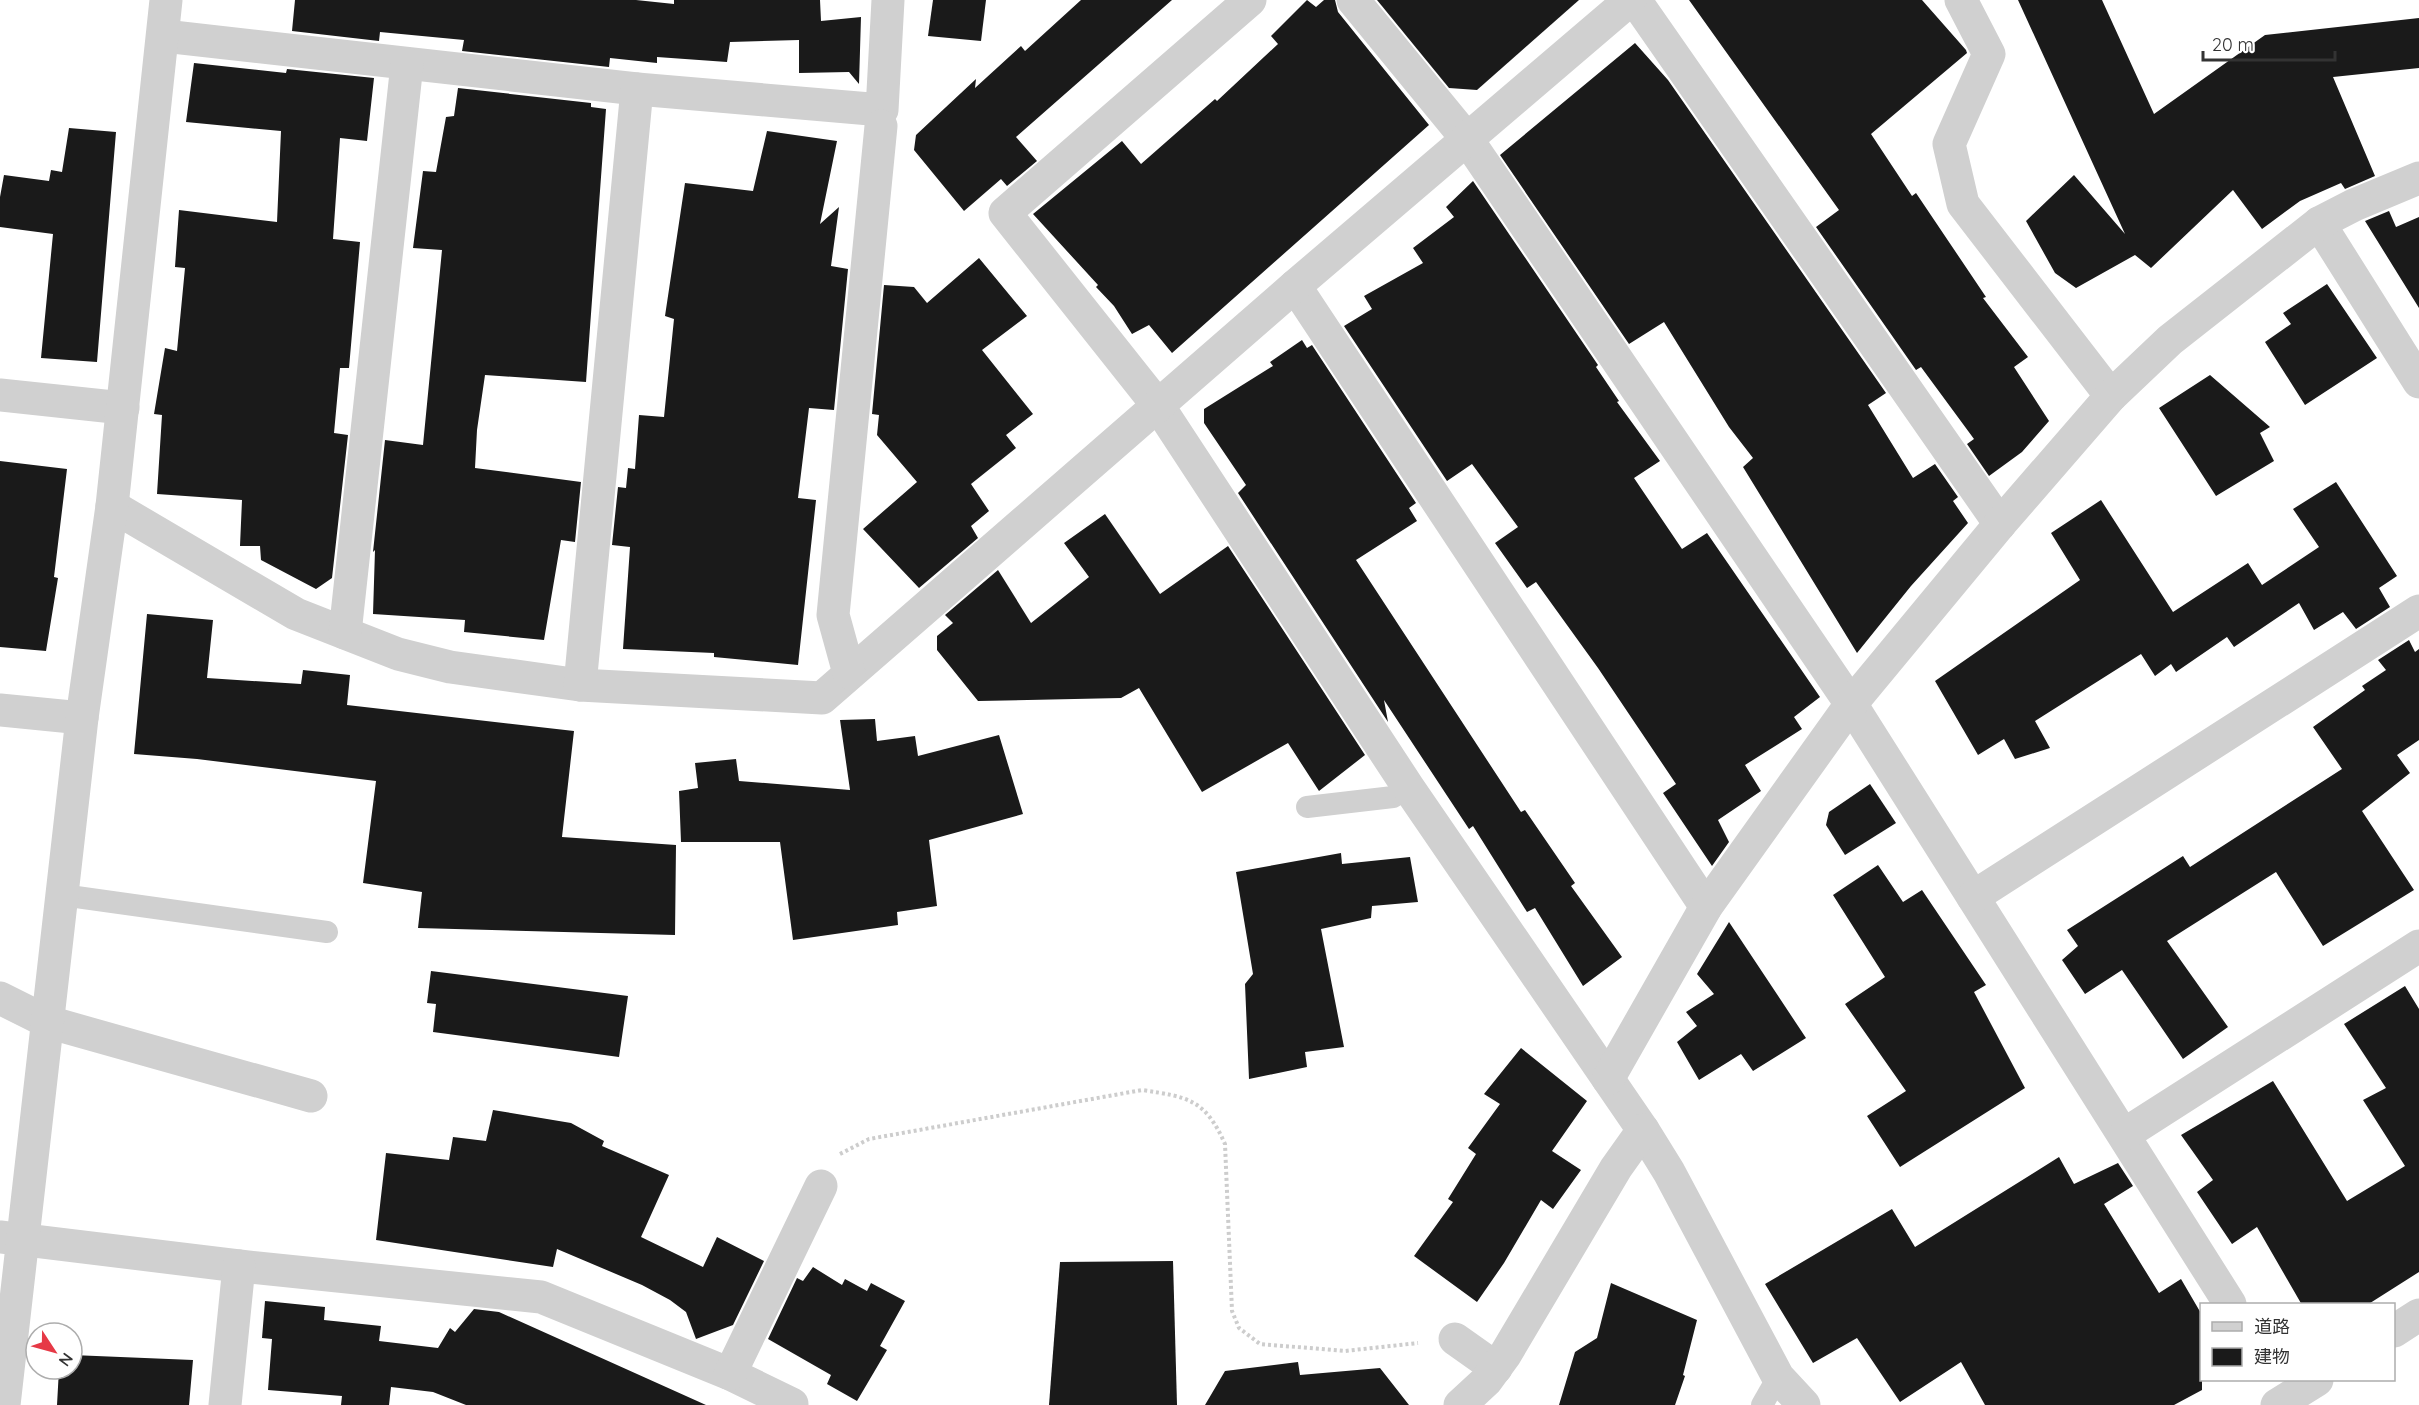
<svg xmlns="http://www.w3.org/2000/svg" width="2419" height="1405" viewBox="0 0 2419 1405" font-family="Quicksand,'Noto Sans JP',sans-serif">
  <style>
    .building { fill: #1a1a1a }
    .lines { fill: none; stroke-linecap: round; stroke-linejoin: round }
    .path { stroke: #cdcdcd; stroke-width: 4; stroke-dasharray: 3 3; stroke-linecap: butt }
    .service { stroke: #d0d0d0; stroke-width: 22 }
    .minor { stroke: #d0d0d0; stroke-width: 33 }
  </style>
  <rect width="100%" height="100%" fill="#fff"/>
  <g class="building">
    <polygon points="295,0 636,0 674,4 674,0 820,0 821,21 861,17 859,84 849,72 799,73 799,40 730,42 727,62 657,57 657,63 610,58 609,67 462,51 464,40 380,32 379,41 292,31"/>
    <polygon points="933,0 986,0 981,41 928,36"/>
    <polygon points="1081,0 1172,0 1016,137 1037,161 1007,186 1001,179 964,211 914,150 916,135 976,79 975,88 1021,46 1025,51"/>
    <polygon points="1307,0 1316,7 1324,0 1335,0 1338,12 1429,125 1172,353 1149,325 1132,334 1114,306 1096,287 1098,285 1033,214 1122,141 1141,164 1215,99 1217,101 1278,44 1271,36"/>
    <polygon points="1377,0 1579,0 1477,90 1449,88"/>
    <polygon points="1689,0 1922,0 1966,50 1967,53 1871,134 1912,196 1916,193 1986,297 1983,298 2028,357 2014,367 2049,421 2022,452 1989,476 1967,444 1974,439 1921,367 1916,370 1816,227 1839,210"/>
    <polygon points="2018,0 2102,0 2154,114 2265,35 2419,18 2419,68 2333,77 2375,176 2345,189 2341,183 2300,201 2262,229 2233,190 2151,268 2135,255 2076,288 2055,273 2026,221 2074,175 2125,234"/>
    <polygon points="1635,43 1668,80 1886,393 1868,405 1913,478 1935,464 1958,497 1953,501 1968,523 1911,586 1857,653 1743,467 1753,458 1729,427 1664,322 1629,344 1500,155"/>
    <polygon points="194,63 286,73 287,69 374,78 367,141 340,138 333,239 360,242 349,368 340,368 334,433 348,435 332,578 316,589 261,560 260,546 240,546 242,500 157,494 162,415 154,414 165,348 177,351 185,268 175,267 179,210 277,222 281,131 186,122"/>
    <polygon points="458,88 591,103 591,107 606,109 586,382 485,375 477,430 475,468 581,482 575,542 561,540 544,640 464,632 465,620 373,614 375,550 373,552 385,440 423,445 442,250 413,248 423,171 436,172 446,117 454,116"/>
    <polygon points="69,128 116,132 97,362 41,358 53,234 0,227 0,197 4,175 49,181 51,170 62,172"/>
    <polygon points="767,131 837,141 820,224 839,207 831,266 848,269 834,410 809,408 798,498 816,500 798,665 714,657 714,653 623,649 630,547 612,545 618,487 626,488 628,468 635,469 639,415 664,417 674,319 665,316 685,183 753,191"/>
    <polygon points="1473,181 1598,365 1596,367 1619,401 1617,402 1660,461 1634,478 1682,549 1707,533 1820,697 1794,717 1802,729 1745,765 1761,791 1718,820 1729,842 1712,866 1663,793 1676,784 1598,668 1536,582 1527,588 1495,543 1518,527 1472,464 1447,481 1344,326 1372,309 1364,296 1423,263 1413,248 1454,217 1446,207"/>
    <polygon points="2389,211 2396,227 2419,217 2419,308 2365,221"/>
    <polygon points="979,258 1027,316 982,350 1033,414 1006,435 1016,448 971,484 989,511 971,526 978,538 919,588 863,529 917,482 877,435 879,415 872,414 884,285 914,287 927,303"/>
    <polygon points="2327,284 2377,358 2305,405 2265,342 2291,324 2283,313"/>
    <polygon points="1302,340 1307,348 1312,345 1416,503 1409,508 1417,521 1356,560 1521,812 1525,810 1575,883 1571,886 1622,957 1583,986 1535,908 1527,912 1473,826 1469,829 1384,700 1388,722 1238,493 1246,485 1204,423 1204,409 1273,366 1270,362"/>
    <polygon points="2210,375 2270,427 2260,433 2274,461 2216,496 2159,408"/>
    <polygon points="0,461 67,469 54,577 58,578 46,651 0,647"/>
    <polygon points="2336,482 2397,576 2379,588 2390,607 2356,629 2343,612 2314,630 2299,603 2234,647 2227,637 2176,672 2171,664 2155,676 2141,654 2035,721 2050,748 2015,759 2004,739 1978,755 1935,681 2080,580 2051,533 2101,500 2173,612 2248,563 2262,585 2319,547 2293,509"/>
    <polygon points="1105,514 1160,594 1228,546 1365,755 1319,791 1288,743 1202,792 1139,688 1121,698 978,701 937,650 937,636 953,623 945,615 998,570 1031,623 1089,577 1064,543"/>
    <polygon points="147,614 213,620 207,678 301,684 303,670 350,675 347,705 574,731 562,837 676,845 675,935 418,928 422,892 363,883 376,781 197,759 134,754"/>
    <polygon points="2409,640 2415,652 2419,649 2419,740 2397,755 2410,773 2362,811 2414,890 2323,946 2276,872 2167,941 2228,1027 2183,1059 2122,970 2085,994 2062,960 2078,946 2067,930 2183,856 2190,867 2342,769 2313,727 2365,690 2362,686 2386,670 2378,660"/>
    <polygon points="875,719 877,741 915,736 918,756 999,735 1023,814 929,840 937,906 897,912 898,925 793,940 780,842 681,842 679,791 698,788 695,763 736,759 739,781 850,790 840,720"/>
    <polygon points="1870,784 1896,823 1845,855 1826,825 1829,812"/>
    <polygon points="1341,853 1342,864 1410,857 1418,902 1372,906 1371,918 1321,929 1344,1047 1305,1052 1307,1067 1249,1079 1245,984 1253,974 1236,872"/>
    <polygon points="1878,865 1903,902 1922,890 1986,985 1974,992 2025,1088 1900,1167 1867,1116 1906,1091 1845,1004 1885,977 1833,895"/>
    <polygon points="1729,922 1806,1038 1753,1071 1741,1054 1699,1080 1677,1042 1697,1026 1686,1012 1714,994 1697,974"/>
    <polygon points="431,971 628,996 619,1057 433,1032 436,1004 427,1003"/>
    <polygon points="2405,986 2419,1009 2419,1272 2367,1305 2302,1305 2257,1227 2232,1244 2197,1192 2213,1180 2181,1135 2273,1081 2347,1201 2405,1166 2363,1100 2386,1088 2344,1024"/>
    <polygon points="1521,1048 1587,1101 1552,1151 1581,1170 1553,1209 1541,1200 1504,1263 1477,1302 1414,1256 1453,1202 1448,1199 1476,1154 1468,1148 1500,1104 1484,1094"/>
    <polygon points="493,1110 571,1123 604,1141 602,1146 669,1175 641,1237 703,1267 717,1237 764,1261 733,1325 696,1339 686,1312 670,1300 642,1285 557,1249 553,1267 376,1240 386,1153 449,1160 453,1137 486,1141"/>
    <polygon points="2059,1157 2074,1184 2118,1163 2133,1186 2104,1204 2159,1293 2181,1279 2202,1315 2202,1390 2174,1405 1985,1405 1961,1362 1900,1402 1857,1338 1813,1363 1765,1284 1892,1209 1915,1247"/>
    <polygon points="1173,1261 1177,1405 1049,1405 1060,1262"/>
    <polygon points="813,1267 842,1285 845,1279 867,1291 871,1283 905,1301 880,1346 887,1350 857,1401 827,1384 831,1375 768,1339 797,1278 803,1281"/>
    <polygon points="1611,1283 1697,1320 1683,1375 1685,1376 1675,1405 1559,1405 1575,1352 1597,1338"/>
    <polygon points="265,1301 325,1307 324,1320 381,1326 379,1341 438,1348 450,1328 455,1332 474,1309 499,1312 706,1405 466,1405 433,1392 391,1387 389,1405 341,1405 342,1396 268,1390 272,1339 262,1338"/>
    <polygon points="72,1355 193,1360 189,1405 57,1405 59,1369 72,1369"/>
    <polygon points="1298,1362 1300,1375 1380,1368 1409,1405 1205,1405 1225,1371"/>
  </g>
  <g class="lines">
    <path class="path" d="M840,1154l29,-15 273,-49c46,7 63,9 83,54l7,167 7,17 21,16 85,7 73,-8"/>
    <g class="service">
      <polyline points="1307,807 1393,797 1408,787"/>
      <polyline points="62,895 327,932"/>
      <polyline points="1762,1405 1778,1377"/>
    </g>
    <g class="minor">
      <polyline points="1250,0 1005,213 1159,407 1408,787 1643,1130 1669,1172 1778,1377 1804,1405"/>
      <polyline points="1353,0 1467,139 1851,704 2230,1304"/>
      <polyline points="1635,0 2000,524"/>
      <polyline points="1961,0 1989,54 1949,144 1963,204 2111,396"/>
      <polyline points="164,36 637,89 882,110 888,0"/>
      <polyline points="2319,223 2419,382"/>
      <polyline points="1295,286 1706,907"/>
      <polyline points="0,395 123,408"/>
      <polyline points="112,506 296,614 398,654 450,667 580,685 822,698 1295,286 1630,0"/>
      <polyline points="345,633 407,64"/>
      <polyline points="849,673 833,615 881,126"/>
      <polyline points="580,685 637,89"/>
      <polyline points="0,710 82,718"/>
      <polyline points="1973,897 2419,611"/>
      <polyline points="0,998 48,1022 311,1096"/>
      <polyline points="1608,1079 1706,907 1851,704 2000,524 2111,396 2170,340 2319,223 2354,205 2419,178"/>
      <polyline points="2125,1134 2419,946"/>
      <polyline points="0,1237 239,1266 541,1297 730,1374 792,1404"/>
      <polyline points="2394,1331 2419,1315"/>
      <polyline points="1455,1339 1496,1368"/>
      <polyline points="730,1374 821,1186"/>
      <polyline points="4,1405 82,718 112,506 166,0"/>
      <polyline points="225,1405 239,1266"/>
      <polyline points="1460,1405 1486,1381 1505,1355 1616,1168 1643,1130"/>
      <polyline points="2277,1405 2317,1380"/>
    </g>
  </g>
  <rect x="2200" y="1303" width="195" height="78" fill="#ffffff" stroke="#adadad" stroke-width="1.5"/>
  <rect x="2212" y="1322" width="30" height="9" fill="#d0d0d0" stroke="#adadad" stroke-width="1.5"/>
  <text x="2254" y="1333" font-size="18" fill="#333333">道路</text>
  <rect x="2212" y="1348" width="30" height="18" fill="#1a1a1a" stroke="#adadad" stroke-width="1.5"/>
  <text x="2254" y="1363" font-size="18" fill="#333333">建物</text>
  <g transform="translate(54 1351) rotate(126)"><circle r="28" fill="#ffffff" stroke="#adadad" stroke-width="1.5"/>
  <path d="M0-4.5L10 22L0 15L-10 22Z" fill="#e63946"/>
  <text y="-9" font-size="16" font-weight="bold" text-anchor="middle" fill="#333333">N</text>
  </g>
  <path d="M2203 51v9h132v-9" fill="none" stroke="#333333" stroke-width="3"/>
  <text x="2212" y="51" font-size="18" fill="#333333" stroke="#ffffff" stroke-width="4.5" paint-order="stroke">20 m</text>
</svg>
